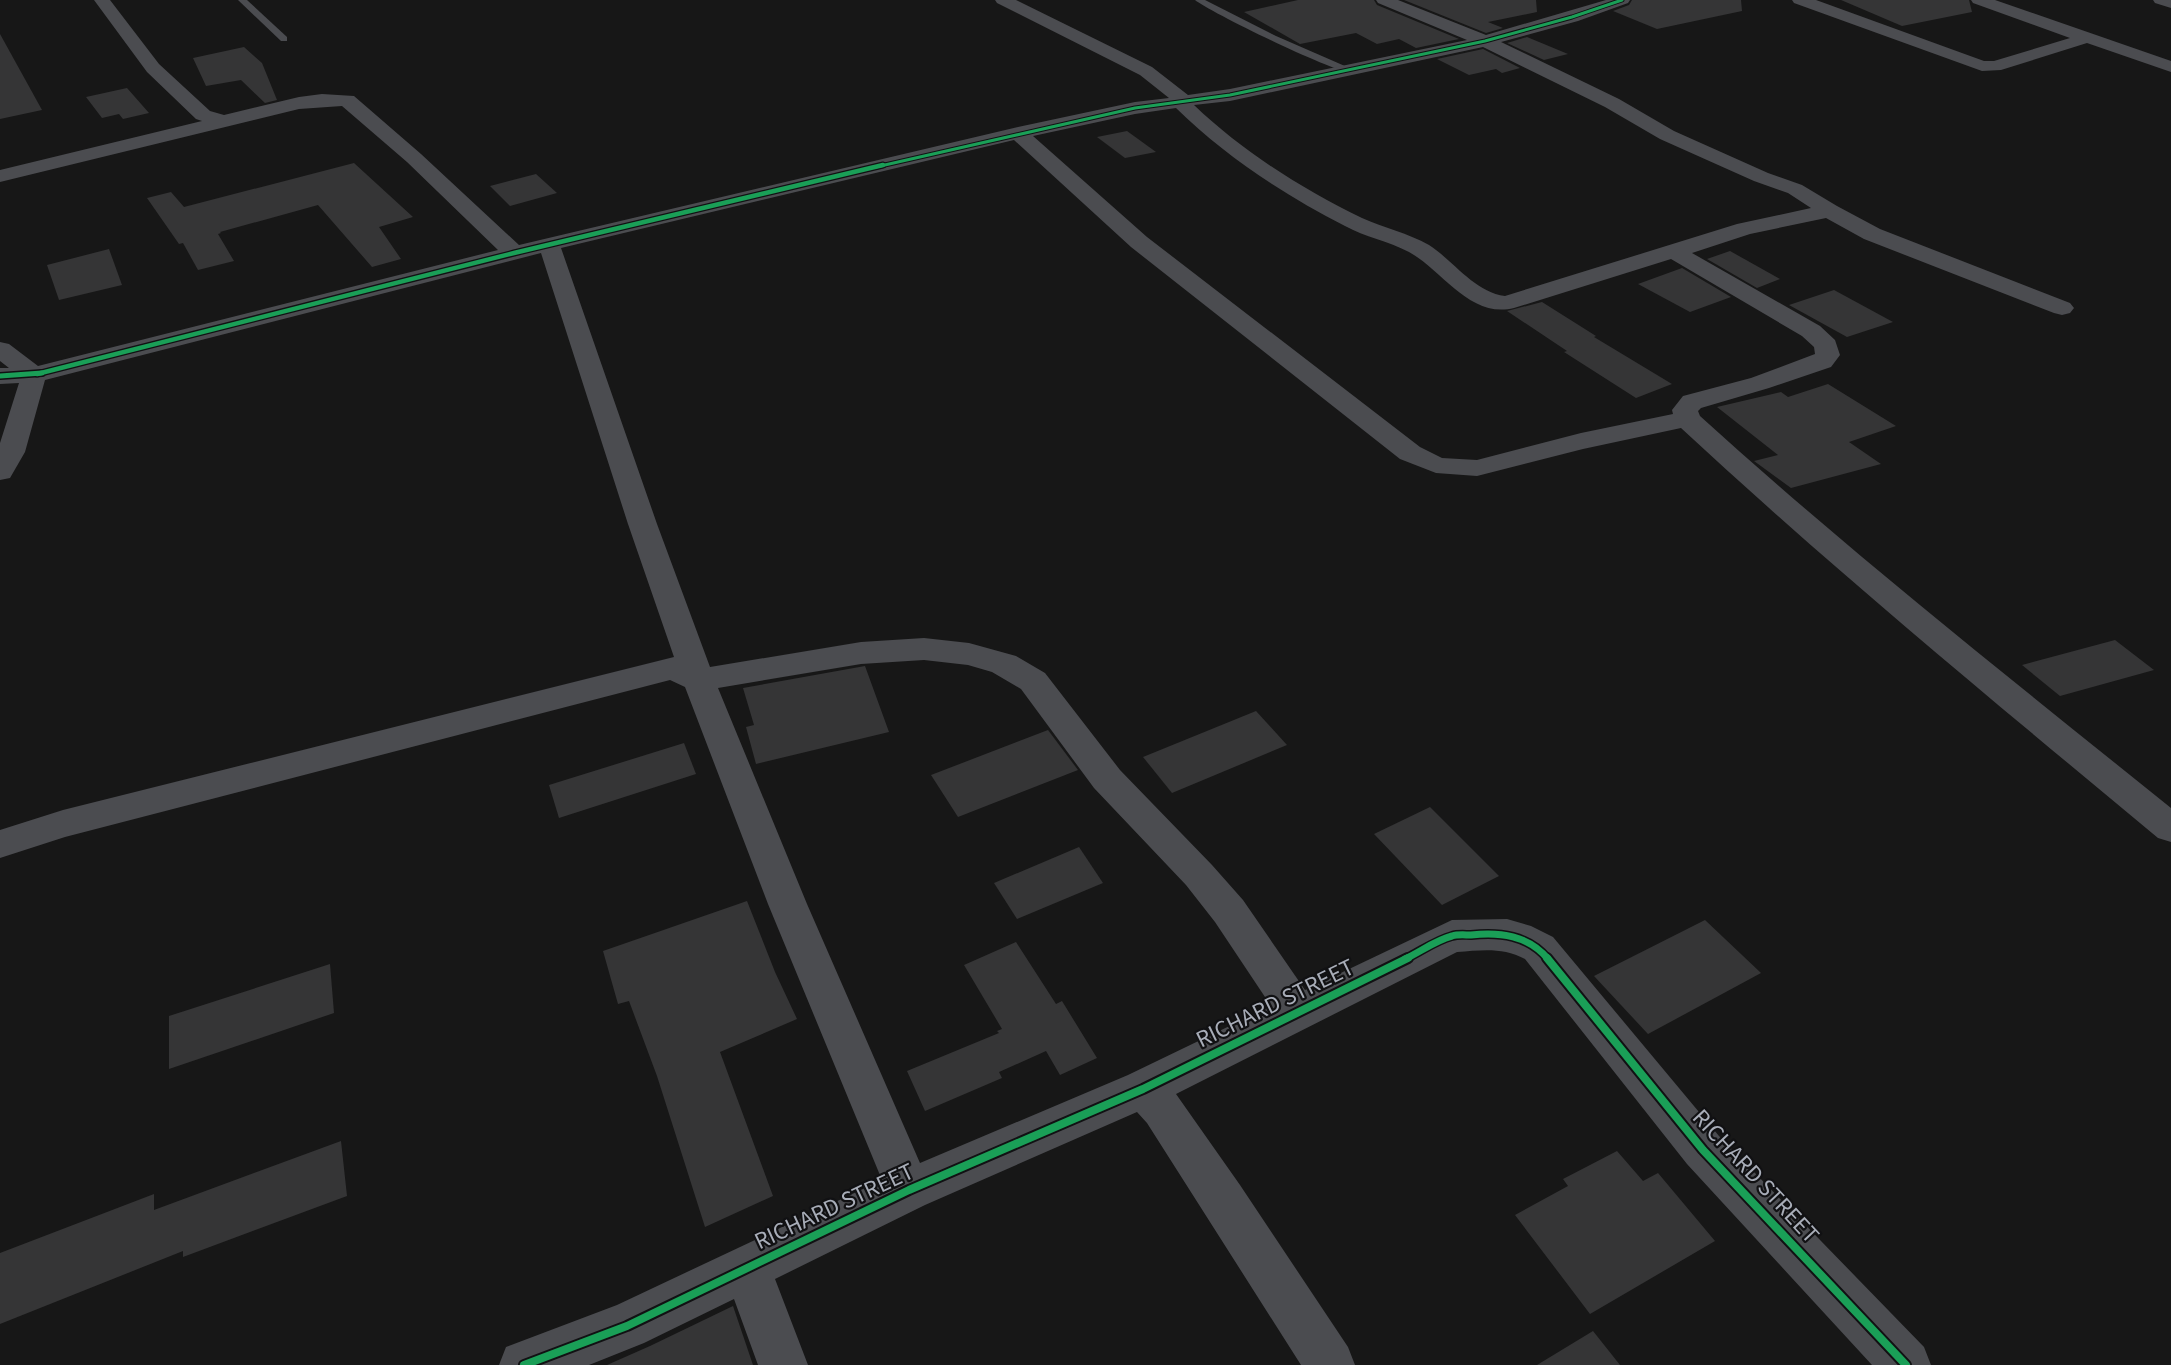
<svg xmlns="http://www.w3.org/2000/svg" width="2171" height="1365" viewBox="0 0 2171 1365" font-family="'Source Sans 3',sans-serif">
  <style>
    .building { fill: #353536 }
    .lines { fill: none; stroke-linecap: round; stroke-linejoin: round }
    .service { fill: #4b4c50; fill-rule: evenodd }
    .minor { fill: #4b4c50; fill-rule: evenodd }
    .cycleway-far4-casing { stroke: #111113; stroke-width: 5 }
    .cycleway-far3-casing { stroke: #111113; stroke-width: 7 }
    .cycleway-far2-casing { stroke: #111113; stroke-width: 8 }
    .cycleway-far1-casing { stroke: #111113; stroke-width: 10 }
    .cycleway-casing { stroke: #111113; stroke-width: 12 }
    .cycleway-far4 { stroke: #1a9f57; stroke-width: 3 }
    .cycleway-far3 { stroke: #1a9f57; stroke-width: 4.5 }
    .cycleway-far2 { stroke: #1a9f57; stroke-width: 5 }
    .cycleway-far1 { stroke: #1a9f57; stroke-width: 7 }
    .cycleway { stroke: #1a9f57; stroke-width: 8 }
    .labels { text-anchor: middle; stroke-width: 4.5; stroke-linejoin: round; paint-order: stroke }
    .near-street-label { font-size: 24px; fill: #a8adb8; stroke: #111113 }
  </style>
  <rect width="100%" height="100%" fill="#171717"/>
  <g class="building">
    <polygon points="1298,0 1374,0 1377,5 1459,39 1416,48 1399,39 1377,44 1356,33 1300,44 1244,12"/>
    <polygon points="1404,0 1536,0 1537,12 1488,22 1503,28 1486,33"/>
    <polygon points="1632,0 1741,0 1742,11 1657,29 1613,11 1629,5"/>
    <polygon points="1841,0 1969,0 1972,12 1902,26"/>
    <polygon points="0,34 42,110 0,119"/>
    <polygon points="1527,37 1568,54 1544,60 1507,43"/>
    <polygon points="244,47 262,63 277,100 265,103 241,80 206,86 193,58"/>
    <polygon points="1483,49 1520,68 1502,73 1496,69 1469,75 1437,59"/>
    <polygon points="127,88 149,113 123,119 119,114 102,118 86,97"/>
    <polygon points="1127,131 1156,152 1125,158 1097,137"/>
    <polygon points="354,163 413,217 379,227 401,259 372,267 318,205 220,232 221,233 218,234 234,261 198,270 183,243 179,244 147,198 171,192 184,207"/>
    <polygon points="536,174 557,193 510,206 490,186"/>
    <polygon points="109,249 122,285 59,300 47,265"/>
    <polygon points="1730,251 1780,279 1757,288 1707,259"/>
    <polygon points="1682,268 1731,297 1690,312 1638,284"/>
    <polygon points="1834,290 1893,322 1847,337 1789,305"/>
    <polygon points="1542,302 1596,336 1594,337 1672,384 1636,398 1564,352 1567,351 1507,311"/>
    <polygon points="1828,384 1896,426 1849,442 1881,464 1791,488 1754,461 1778,455 1717,407 1781,392 1788,397"/>
    <polygon points="2115,640 2154,670 2060,696 2022,665"/>
    <polygon points="865,666 889,732 756,764 746,727 754,725 743,688"/>
    <polygon points="1256,711 1287,745 1172,793 1143,757"/>
    <polygon points="1048,730 1078,770 958,817 931,775"/>
    <polygon points="684,743 696,774 559,818 549,785"/>
    <polygon points="1430,807 1499,876 1442,905 1374,834"/>
    <polygon points="1079,847 1103,883 1017,919 994,883"/>
    <polygon points="747,901 775,972 797,1019 720,1052 773,1196 705,1227 657,1076 629,1001 618,1004 603,951"/>
    <polygon points="1705,920 1761,973 1648,1034 1594,976"/>
    <polygon points="1016,942 1056,1004 1062,1001 1097,1058 1060,1075 1046,1051 999,1072 1002,1078 925,1111 907,1071 999,1033 997,1031 1002,1029 964,965"/>
    <polygon points="330,964 334,1013 169,1069 169,1016"/>
    <polygon points="341,1141 347,1196 183,1257 183,1251 0,1324 0,1253 154,1194 154,1210"/>
    <polygon points="1617,1151 1643,1181 1658,1173 1715,1241 1590,1314 1515,1215 1568,1186 1563,1179"/>
    <polygon points="733,1306 753,1365 607,1365 650,1346"/>
    <polygon points="1593,1331 1620,1365 1537,1365"/>
  </g>
  <g class="lines">
    <g class="service">
      <polygon points="238,0 247,0 287,37 287,41 281,41"/>
      <path d="M1195,0h10l71,36 78,34c-1,1 -2,2 -3,2 -13,3 -143,-61 -156,-72z"/>
    </g>
    <g class="minor">
      <path d="M94,0h16l49,64 51,47 14,4 75,-18 23,-3 32,2 67,58 98,91 499,-118 117,-25 34,-4 -29,-23 -143,-72 -2,-3h21l136,67 36,28 42,-6 237,-49 -89,-37 -2,-3h22l88,35 120,-35h24l-2,3 -50,18 -77,21 118,57 55,32 94,42 34,12 35,21 43,23 190,74 4,5 -4,5 -8,2 -8,-2 -190,-74 -38,-21 -76,16 -58,19 128,73 15,14 5,15 -9,12 -62,21 -68,20 -3,3 2,5c151,137 312,264 471,392v34l-13,-4c-161,-134 -323,-267 -477,-410l-98,21 -106,27 -41,-3 -36,-14 -269,-212 -117,-107 -453,108 96,276 53,143 151,-25 63,-4 45,5 47,13 29,17 75,97 92,95 31,35 62,90 147,-70 55,-1 24,7 22,11 166,199 205,211 7,18h-59l-185,-201 -162,-205c-22,-12 -43,-9 -68,-7l-281,142 64,91 108,162 7,18h-54l-154,-242 -10,-11 -212,93 -150,74 33,86h-50l-24,-66 -90,44 -55,22h-90l7,-18 111,-42 265,-125 -114,-276 -83,-217 -15,-7 -605,157 -65,21v-28l63,-20 611,-153 -46,-133 -87,-271 -496,127 -20,72 -15,26 -10,2v-37l19,-60 -19,1v-16h9l-9,-7v-19l9,2 29,22 460,-116 -91,-88 -65,-56 -43,3 -299,73v-12l202,-49 -6,-2 -49,-47zM1483,47l122,60 55,32 94,42 34,12 23,15 -74,16 -232,72c-31,-4 -51,-35 -76,-51 -21,-12 -45,-17 -67,-27 -60,-29 -120,-67 -168,-113l36,-4zM1176,108c49,48 108,87 169,118 20,11 43,15 64,26 33,18 61,67 105,56l157,-49 131,77 12,11 1,7 -64,24 -68,18 -11,14 1,4 -92,19 -104,27 -35,-2 -22,-11 -273,-210 -114,-101 102,-22zM924,660l44,5 24,7 29,17 73,99 92,97 29,37 56,84 -143,69 -208,88 -113,-259 -89,-216 143,-24z"/>
      <polygon points="1792,0 1816,0 1984,61 1994,61 2070,38 1973,3 1971,0 1995,0 2171,61 2171,72 2087,43 2001,70 1982,71 1794,3"/>
      <polygon points="2153,0 2171,0 2171,8 2155,3"/>
    </g>
    <g class="cycleway-far4-casing">
      <polyline id="cycleway-far4" points="876,167 1135,108 1230,95 1485,41 1572,17 1622,0"/>
    </g>
    <g class="cycleway-far3-casing">
      <polyline id="cycleway-far3" points="37,374 514,253 883,165"/>
    </g>
    <g class="cycleway-far2-casing">
      <polyline id="cycleway-far2" points="0,376 42,373"/>
    </g>
    <g class="cycleway-far1-casing">
      <path id="cycleway-far1" d="M1405,959c15,-7 31,-19 47,-23 6,-2 13,-1 19,-1 29,-3 57,0 77,24"/>
    </g>
    <g class="cycleway-casing">
      <g id="cycleway">
        <polyline points="1547,958 1703,1150 1906,1365"/>
        <polyline points="524,1365 627,1326 909,1190 1143,1089 1408,958"/>
      </g>
    </g>
    <use href="#cycleway-far4" class="cycleway-far4"/>
    <use href="#cycleway-far3" class="cycleway-far3"/>
    <use href="#cycleway-far2" class="cycleway-far2"/>
    <use href="#cycleway-far1" class="cycleway-far1"/>
    <use href="#cycleway" class="cycleway"/>
  </g>
  <g class="labels">
    <g class="near-street-label">
      <text transform="translate(1275 1003) rotate(-26)" y="8">RICHARD STREET</text>
      <text transform="translate(1756 1176) rotate(47)" y="8">RICHARD STREET</text>
      <text transform="translate(834 1206) rotate(-25)" y="8">RICHARD STREET</text>
    </g>
  </g>
</svg>
